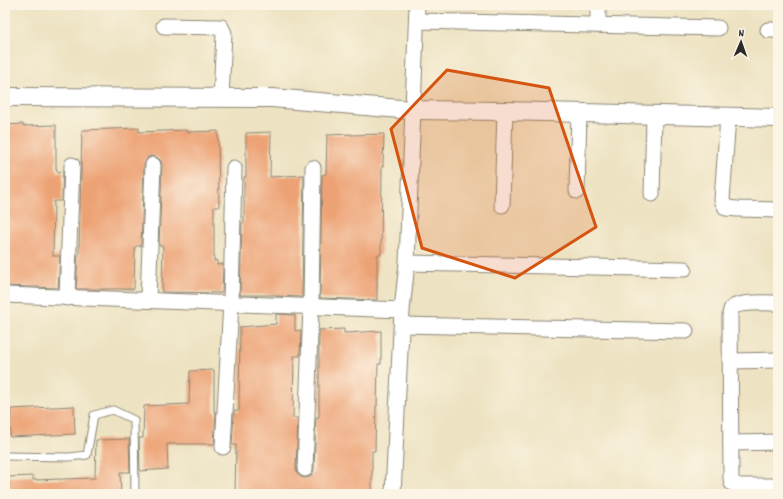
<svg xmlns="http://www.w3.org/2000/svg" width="783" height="499" viewBox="0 0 783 499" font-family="Dekko,sans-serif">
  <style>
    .building { fill: #eda275 }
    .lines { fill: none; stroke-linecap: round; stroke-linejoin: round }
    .service-casing { stroke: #8c8676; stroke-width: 9 }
    .minor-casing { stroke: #8c8676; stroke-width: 17 }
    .tertiary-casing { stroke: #8c8676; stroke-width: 20 }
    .service { stroke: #fff; stroke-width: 7 }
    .minor { stroke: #fff; stroke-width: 15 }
    .tertiary { stroke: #fff; stroke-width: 18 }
    .marked { fill: #d5540f; fill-opacity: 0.2; stroke: #d5540f; stroke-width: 3; stroke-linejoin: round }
  </style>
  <rect width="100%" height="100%" fill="#fcf5e5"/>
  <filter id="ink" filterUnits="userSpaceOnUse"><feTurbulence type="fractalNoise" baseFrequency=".025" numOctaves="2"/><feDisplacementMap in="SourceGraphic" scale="8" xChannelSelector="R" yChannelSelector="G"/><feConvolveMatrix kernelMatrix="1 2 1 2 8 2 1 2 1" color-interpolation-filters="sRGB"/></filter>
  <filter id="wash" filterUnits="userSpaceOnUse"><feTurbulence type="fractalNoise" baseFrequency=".012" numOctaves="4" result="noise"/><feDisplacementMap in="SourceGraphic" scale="16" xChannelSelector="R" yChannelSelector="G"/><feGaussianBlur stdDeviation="0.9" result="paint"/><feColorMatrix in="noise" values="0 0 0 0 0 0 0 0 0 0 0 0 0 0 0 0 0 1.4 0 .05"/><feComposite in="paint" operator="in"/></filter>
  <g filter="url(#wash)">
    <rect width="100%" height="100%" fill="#ede2c1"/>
    <g id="blocks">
      <g class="building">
        <polygon points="23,124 23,126 56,125 56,169 57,169 57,172 63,171 62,201 54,201 53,256 60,256 58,288 5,286 5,125"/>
        <polygon points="139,128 139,132 186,130 186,132 218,131 219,207 214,207 214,261 217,260 217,265 223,264 222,293 162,292 163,246 159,246 162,165 161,161 158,158 153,156 148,157 146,160 144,165 141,246 136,246 135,247 134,289 76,289 78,255 79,255 82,130"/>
        <polygon points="271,132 270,177 304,175 302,297 276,296 276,295 240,295 242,223 244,222 244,177 246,177 246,133"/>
        <polygon points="351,134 351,135 384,134 383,166 382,166 381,255 377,255 377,300 320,298 322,175 326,174 327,135"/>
        <polygon points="276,314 295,315 295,331 301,330 300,356 294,356 293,418 298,418 296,469 297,474 301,477 304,478 310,477 313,473 314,469 316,417 319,417 319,330 344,329 344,333 381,331 381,364 378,364 377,406 376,406 375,451 372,451 372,494 347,494 347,491 295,491 295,494 235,493 236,445 232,445 234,411 239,411 240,327 276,324"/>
        <polygon points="214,370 214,412 216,412 214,444 167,444 168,469 140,471 139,438 143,438 144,406 189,404 190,371"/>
        <polygon points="74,406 75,434 10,437 11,409"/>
        <polygon points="129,439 130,472 120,472 121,494 8,494 9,477 33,476 33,480 95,478 96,440"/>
      </g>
    </g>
  </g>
  <g filter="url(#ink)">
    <use href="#blocks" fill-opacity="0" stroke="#8c8676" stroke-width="1"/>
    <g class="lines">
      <g class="service-casing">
        <polyline id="service" points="5,456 69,457 87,455 94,415 113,410 134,420 135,494"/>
      </g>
      <g class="minor-casing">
        <g id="minor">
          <polyline points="417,21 718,28"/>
          <polyline points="598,25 598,5"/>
          <polyline points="164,26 221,27 224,33 221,98"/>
          <polyline points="768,30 778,30"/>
          <polyline points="728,117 722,200 726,208 738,209 778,210"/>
          <polyline points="577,191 579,113"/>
          <polyline points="652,194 654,115"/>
          <polyline points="502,205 505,111"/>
          <polyline points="407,263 684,269"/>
          <polyline points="5,295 402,310"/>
          <polyline points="67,298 72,165"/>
          <polyline points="148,300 153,165"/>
          <path d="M778,303c-10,0 -39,-2 -46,5 -2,2 -2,6 -2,9l1,161 1,5 7,3h39"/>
          <polyline points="402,325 686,331"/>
          <polyline points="730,361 778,360"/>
          <polyline points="731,443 778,442"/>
          <polyline points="223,447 231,303 234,168"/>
          <polyline points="305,469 311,306 313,168"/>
          <polyline points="393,494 402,310 407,263 417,5"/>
        </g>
      </g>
      <g class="tertiary-casing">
        <polyline id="tertiary" points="5,97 272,98 412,110 505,111 778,118"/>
      </g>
      <use href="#service" class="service"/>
      <use href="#minor" class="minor"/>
      <use href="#tertiary" class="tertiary"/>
    </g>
  </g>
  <path class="marked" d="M447,70l102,18 47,139 -81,51 -93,-30 -31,-119z"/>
  <rect width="783" height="499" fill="none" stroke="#fcf5e5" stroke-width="20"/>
  <g transform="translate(741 42) rotate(2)" stroke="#fcf5e5" stroke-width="3" paint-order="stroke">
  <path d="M0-3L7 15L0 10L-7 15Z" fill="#2b2b2b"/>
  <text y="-6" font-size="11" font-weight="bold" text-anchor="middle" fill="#2b2b2b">N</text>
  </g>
</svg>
